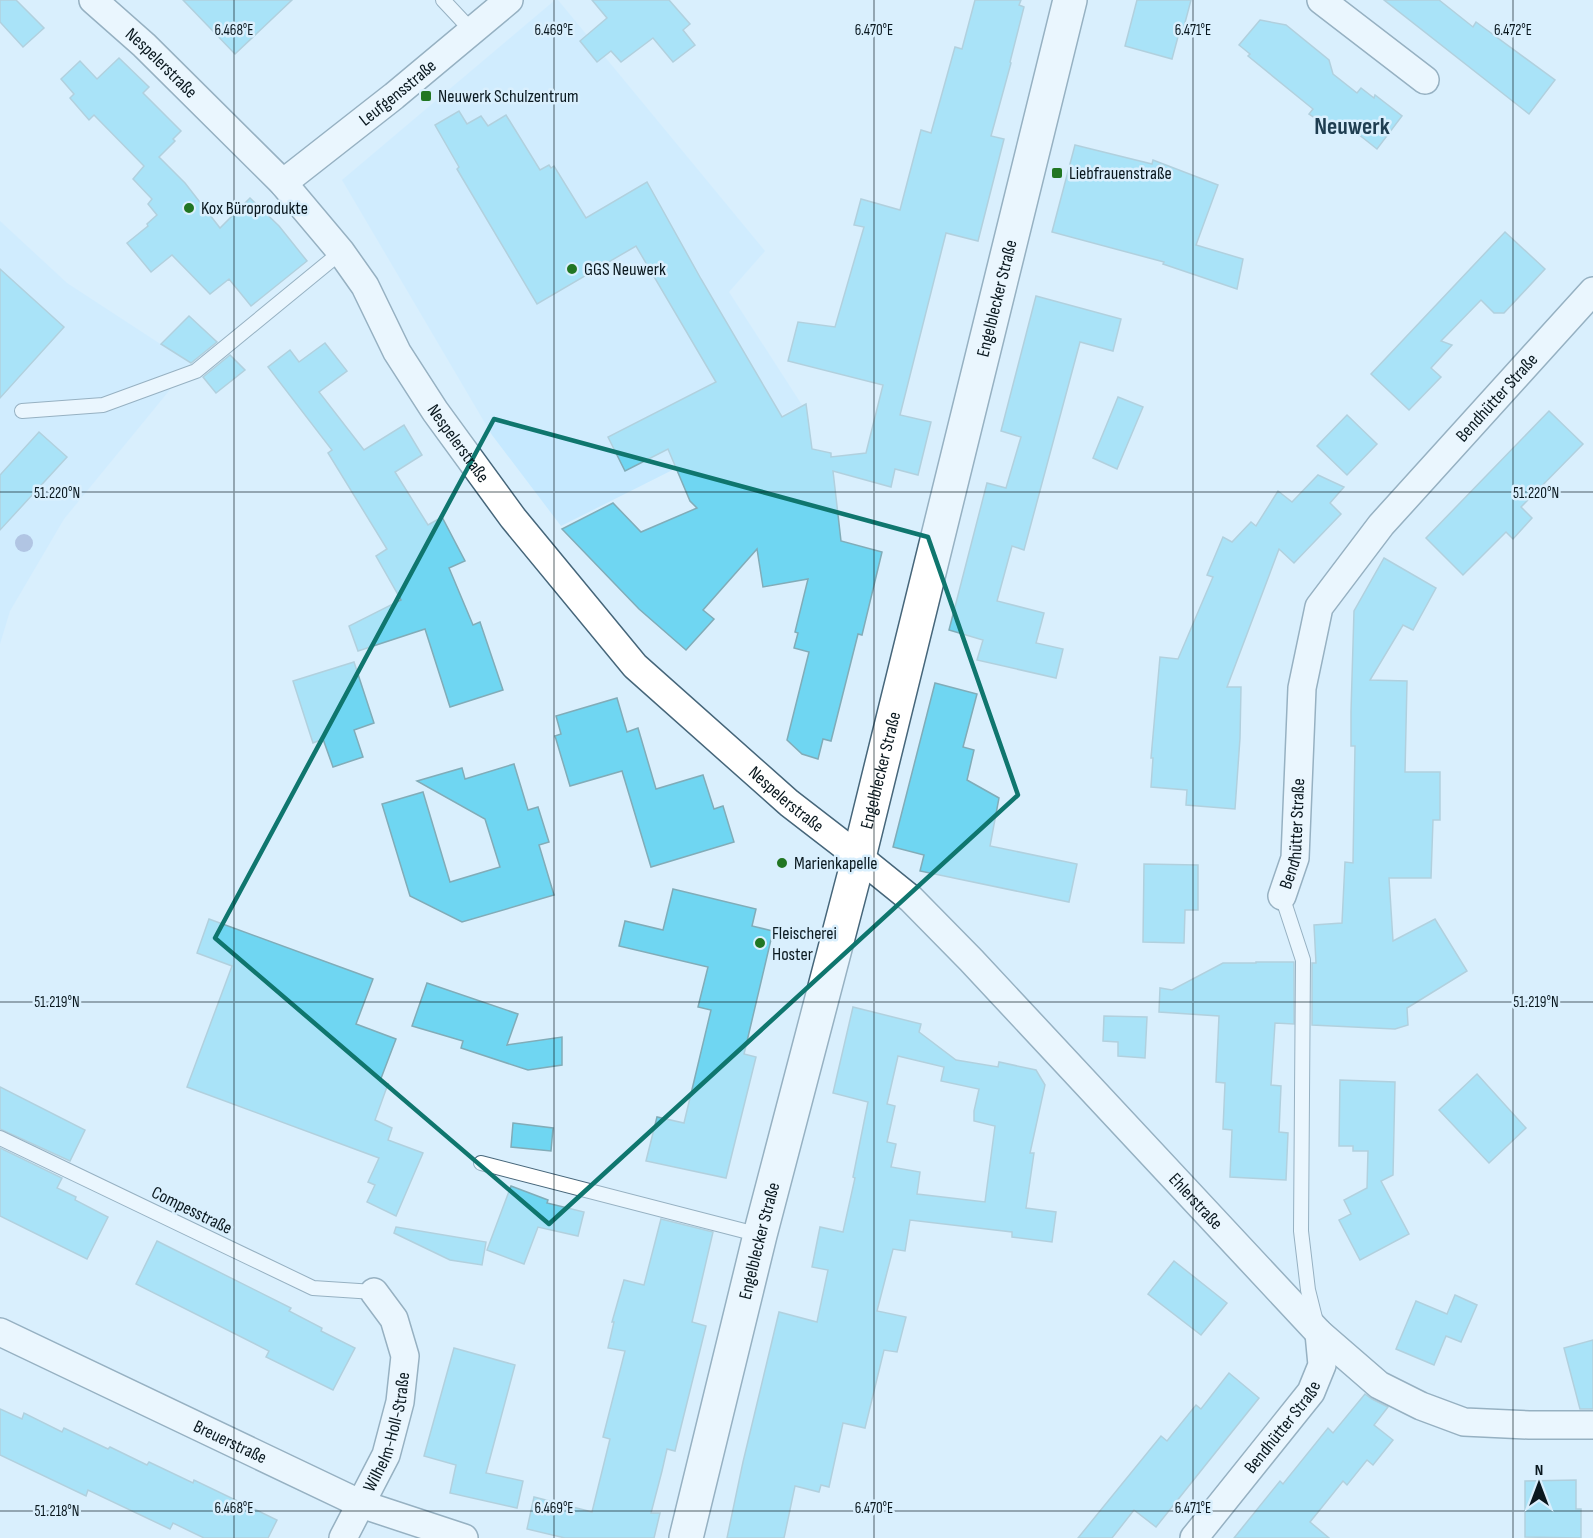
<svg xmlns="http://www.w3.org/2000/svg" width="1593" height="1538" viewBox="0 0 1593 1538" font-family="'Sofia Sans Condensed',sans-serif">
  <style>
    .built { fill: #c6e9ff }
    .building { fill: #6fd6f2; stroke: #81acb8; stroke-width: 1.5; fill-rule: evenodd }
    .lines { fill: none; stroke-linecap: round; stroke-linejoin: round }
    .service-casing { stroke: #46667a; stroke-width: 16 }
    .minor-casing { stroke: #46667a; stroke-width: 30 }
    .tertiary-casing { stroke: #46667a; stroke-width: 36 }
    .service { stroke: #fff; stroke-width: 14 }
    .minor { stroke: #fff; stroke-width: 27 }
    .tertiary { stroke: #fff; stroke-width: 33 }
    .tree { fill: #8192c4 }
    .marked { fill: none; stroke: #0f766e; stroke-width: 4.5; stroke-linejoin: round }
    .ticks { fill: none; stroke: #0a181f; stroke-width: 1.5; stroke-opacity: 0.45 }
    .poi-dot { fill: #217622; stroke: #d9effd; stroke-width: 2 }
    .labels { text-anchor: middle; stroke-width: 5; stroke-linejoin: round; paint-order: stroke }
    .street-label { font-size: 18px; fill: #0a181f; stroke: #d9effd }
    .poi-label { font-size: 18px; fill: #0a181f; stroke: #d9effd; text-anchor: start }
    .district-label { font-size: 24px; font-weight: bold; fill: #1f3e51; stroke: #d9effd }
    .ticks-label { font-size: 15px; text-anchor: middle; fill: #0a181f; stroke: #d9effd; stroke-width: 5; stroke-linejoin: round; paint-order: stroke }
  </style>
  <rect width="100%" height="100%" fill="#d9effd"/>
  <g class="built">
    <polygon points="555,0 558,0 765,251 729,292 802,405 561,526 492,435 342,180"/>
    <polygon points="0,221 67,283 191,364 64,519 10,611 0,644"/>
  </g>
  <g class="building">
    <polygon points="0,0 16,0 44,28 23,47 0,22"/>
    <polygon points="183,0 292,0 235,54"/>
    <polygon points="592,0 669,0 690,24 683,30 695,45 673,62 653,38 621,62 611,51 597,62 580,41 607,18"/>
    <polygon points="975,0 1021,0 1019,5 1024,7 1010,62 1011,63 991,136 1004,139 978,241 946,233 900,415 931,422 918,475 895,469 891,487 833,471 841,541 882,552 862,635 858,634 831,741 823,739 818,759 802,754 787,740 809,652 794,648 798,633 795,632 808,579 763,587 757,549 703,610 714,619 686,650 639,609 562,529 613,503 641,532 697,508 690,501 668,449 625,471 608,437 716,382 636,246 537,304 457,169 459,167 435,125 459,111 467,124 481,116 488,126 506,115 540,170 549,165 551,168 554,166 586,218 647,182 701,279 782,417 806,404 812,449 831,453 831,457 866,453 883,385 788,361 798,322 835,327 864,227 854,225 861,199 900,210 921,130 931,133 955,47 962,49"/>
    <polygon points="1137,0 1191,0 1182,34 1179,33 1172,59 1125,46"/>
    <polygon points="1384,0 1439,0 1473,27 1476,22 1555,80 1529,114"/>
    <polygon points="1260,20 1286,25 1329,60 1333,74 1357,93 1361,88 1374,98 1375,95 1402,116 1377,149 1353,130 1351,134 1335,122 1330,128 1309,114 1313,109 1248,56 1250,54 1239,45"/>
    <polygon points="119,58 149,87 143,93 181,131 173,139 175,141 159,157 185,183 220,228 250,198 279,226 307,261 251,306 229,279 210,294 172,255 151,272 127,243 148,226 147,224 157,215 148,204 152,199 133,179 144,166 94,115 89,120 70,98 74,94 61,79 80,61 97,79"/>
    <polygon points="1075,145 1152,164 1153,160 1218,185 1196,245 1243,259 1237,289 1163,264 1164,262 1052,232"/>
    <polygon points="1505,232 1545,269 1504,313 1494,313 1481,300 1441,341 1452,345 1431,368 1441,377 1409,410 1371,374"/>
    <polygon points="0,269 64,327 0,398"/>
    <polygon points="1036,296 1121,319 1113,351 1080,342 1024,550 1012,546 997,601 1044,613 1036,643 1063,649 1056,678 977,660 983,640 949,630 987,483 1006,488 1021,437 1001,431"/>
    <polygon points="189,316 217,342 191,363 161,344"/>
    <polygon points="325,343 347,371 319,392 364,450 404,425 422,455 395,472 428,525 442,517 465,561 449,568 473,625 480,622 503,690 450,707 425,629 358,651 349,626 401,600 376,556 387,549 328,453 332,450 268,367 290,350 299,362"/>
    <polygon points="230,355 245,370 216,393 203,377"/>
    <polygon points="1118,397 1143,407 1117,469 1093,458"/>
    <polygon points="1549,411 1583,444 1521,507 1532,518 1513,539 1506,532 1463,575 1426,538"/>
    <polygon points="1347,415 1377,444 1347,475 1317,446"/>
    <polygon points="39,432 67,457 0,530 0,475"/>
    <polygon points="1318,475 1344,487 1330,503 1341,514 1294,563 1279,549 1227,687 1241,687 1240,738 1235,809 1186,805 1187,790 1151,787 1153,758 1151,758 1160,657 1178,659 1213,577 1207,575 1223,537 1232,542 1251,522 1256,526 1278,491 1292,502"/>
    <polygon points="1384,558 1436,588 1413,630 1403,625 1370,680 1407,681 1405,772 1440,772 1440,820 1433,820 1431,878 1389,878 1393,941 1435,919 1467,971 1407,1008 1408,1025 1395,1029 1312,1025 1312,963 1316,963 1314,925 1342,923 1345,862 1353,863 1355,746 1351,746 1351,711 1351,712 1354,611"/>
    <polygon points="354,662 374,723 354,730 363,757 333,767 323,739 313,743 293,681"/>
    <polygon points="935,683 977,694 963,747 974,750 967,780 999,798 990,846 1077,864 1069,902 920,871 924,855 893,847"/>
    <polygon points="617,698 627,732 638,728 656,789 703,775 714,809 723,806 734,842 651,867 622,771 570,786 555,736 561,734 556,716"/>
    <polygon points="514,764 528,810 538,807 549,842 539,845 554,895 462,922 410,896 382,804 423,792 450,882 500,867 485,819 417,781 462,768 465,779"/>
    <polygon points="1144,864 1198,865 1198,910 1185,910 1184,943 1143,942"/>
    <polygon points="673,889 756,909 752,926 773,931 744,1054 756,1057 726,1178 646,1161 657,1117 684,1123 711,1010 698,1007 708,967 619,946 625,921 663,930"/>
    <polygon points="209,919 373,979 356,1024 396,1039 380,1081 388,1084 375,1120 392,1128 388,1140 423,1153 396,1216 367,1202 375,1185 368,1182 379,1158 187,1087 232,966 197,953"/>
    <polygon points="1256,962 1294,962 1294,1024 1275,1023 1271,1085 1281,1086 1279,1132 1288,1133 1286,1180 1230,1177 1232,1130 1223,1129 1225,1083 1216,1082 1219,1016 1159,1012 1160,988 1172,990 1223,963 1256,963"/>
    <polygon points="427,983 518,1014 507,1045 562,1037 562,1065 528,1070 461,1048 463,1041 412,1026"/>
    <path d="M853,1007l68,17 -2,8 37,28 42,7 1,-5 37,8 9,15 -15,68h4l-8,55 30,4 -4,30 -40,-5v-5l-102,-12 -5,31 -12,-2 -16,62 29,6 -9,35 -13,-2 -19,78 -22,-5 -14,64 -8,-2 -2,7 -24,-6 -11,52h-57l16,-76 36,-150 38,10 11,-52 -16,-3 8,-40 23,5 12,-54 -2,-1 15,-75 -35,-9zM898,1056l46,11 -3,14 38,8 -5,22v10l21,5 -10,76 -68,-8 3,-22 -29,-5 5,-23 -9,-2 8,-36 -8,-2z"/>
    <polygon points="1104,1016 1147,1017 1145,1058 1118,1056 1118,1042 1103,1041"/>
    <polygon points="1477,1074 1526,1128 1489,1163 1439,1110"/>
    <polygon points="1340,1080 1395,1082 1393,1175 1381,1181 1409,1234 1360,1260 1339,1220 1351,1214 1344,1200 1367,1188 1368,1151 1353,1151 1353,1146 1339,1146"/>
    <polygon points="0,1087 85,1130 70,1161 0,1129"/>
    <polygon points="513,1123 553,1128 551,1151 511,1147"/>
    <polygon points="0,1148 62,1178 57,1188 76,1197 75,1200 108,1217 87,1259 0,1216"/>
    <polygon points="511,1186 548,1200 547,1203 584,1212 578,1236 538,1227 524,1264 487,1250"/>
    <polygon points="661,1219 713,1232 692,1322 706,1326 675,1451 667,1449 662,1471 651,1513 660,1513 654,1538 565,1538 527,1529 534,1497 592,1512 610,1439 603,1437 625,1351 608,1348 614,1322 612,1322 624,1280 644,1285"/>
    <polygon points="396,1227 486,1242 482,1265 450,1260 394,1233"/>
    <polygon points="157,1241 291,1308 289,1311 322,1328 321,1331 355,1348 333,1390 266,1357 269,1351 136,1284"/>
    <polygon points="1174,1261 1227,1303 1201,1335 1148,1294"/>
    <polygon points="1455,1295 1477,1305 1461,1342 1446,1336 1434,1365 1396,1349 1416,1301 1447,1314"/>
    <polygon points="1593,1340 1593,1409 1580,1409 1564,1348"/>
    <polygon points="454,1348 515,1365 486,1473 523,1481 517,1508 450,1493 456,1465 424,1456"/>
    <polygon points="1229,1373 1259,1398 1156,1527 1134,1510 1112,1538 1078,1538 1161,1436 1167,1441 1196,1405 1201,1409"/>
    <polygon points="1365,1394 1372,1399 1388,1407 1374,1425 1393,1440 1373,1465 1367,1460 1347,1485 1343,1481 1310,1522 1329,1538 1234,1538 1280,1481 1283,1484 1328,1428 1333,1433"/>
    <polygon points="0,1409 22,1419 24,1413 62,1432 64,1428 108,1449 110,1447 147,1465 149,1462 193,1483 194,1480 277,1520 268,1538 204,1538 173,1523 170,1529 88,1490 86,1496 0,1455"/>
    <polygon points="1576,1480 1576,1509 1581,1509 1581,1538 1525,1537 1525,1481"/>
  </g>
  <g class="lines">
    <g class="service-casing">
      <g id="service">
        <polyline points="443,0 472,31"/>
        <polyline points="22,411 103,405 196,371 341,252"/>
        <polyline points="1282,896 1303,960 1301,1231 1308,1290 1316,1322"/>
        <polyline points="0,1138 313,1288 374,1292"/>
        <polyline points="481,1163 760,1235"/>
      </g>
    </g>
    <g class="minor-casing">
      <g id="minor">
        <path id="s1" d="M93,0l51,45 139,138 58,69 24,34 32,66 38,59 78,107 122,148 154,137 70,54 52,42 60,61 348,373 60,52 42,21 43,16 65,3h64"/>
        <polyline points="1321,0 1425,80"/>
        <path id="s2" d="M283,183l111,-87 115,-96"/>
        <path id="s3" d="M1282,896l13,-38 7,-170 17,-81 62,-82 212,-234"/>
        <path id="s4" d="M0,1332l361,172 103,34"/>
        <path id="s5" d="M343,1538l43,-83 14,-53 5,-46 -11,-37 -20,-27"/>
        <path id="s6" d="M1194,1538l117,-146 11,-27 -3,-32"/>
      </g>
    </g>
    <g class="tertiary-casing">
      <g id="tertiary">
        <path id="s7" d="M686,1538l74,-303 99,-378 211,-857"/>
      </g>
    </g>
    <use href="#service" class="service"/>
    <use href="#minor" class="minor"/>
    <use href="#tertiary" class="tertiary"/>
  </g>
  <circle class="tree" cx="24" cy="543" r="9"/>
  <path d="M0 0H1593V1538H0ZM494,419l434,118 90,258 -469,429 -334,-286z" fill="#d9effd" fill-opacity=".55" fill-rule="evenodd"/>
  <path class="marked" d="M494,419l434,118 90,258 -469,429 -334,-286z"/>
  <path class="ticks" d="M234,0v1538M554,0v1538M874,0v1538M1193,0v1538M1513,0v1538M0,492h1593M0,1002h1593M0,1511h1593"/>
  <g class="poi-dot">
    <rect x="420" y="90" width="12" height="12" rx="3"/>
    <rect x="1051" y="167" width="12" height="12" rx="3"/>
    <circle cx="189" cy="208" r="6"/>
    <circle cx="572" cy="269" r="6"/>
    <circle cx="782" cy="863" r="6"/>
    <circle cx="760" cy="943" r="6"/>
  </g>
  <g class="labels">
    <g class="street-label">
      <text dy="6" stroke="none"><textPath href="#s1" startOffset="93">Nespelerstraße</textPath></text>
      <text dy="6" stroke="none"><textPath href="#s2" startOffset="146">Leufgensstraße</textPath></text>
      <text dy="6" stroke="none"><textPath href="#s7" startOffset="1278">Engelblecker Straße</textPath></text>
      <text dy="6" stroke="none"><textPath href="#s3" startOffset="568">Bendhütter Straße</textPath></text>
      <text dy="6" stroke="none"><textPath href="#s1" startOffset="579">Nespelerstraße</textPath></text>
      <text dy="6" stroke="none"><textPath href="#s7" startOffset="792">Engelblecker Straße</textPath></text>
      <text dy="6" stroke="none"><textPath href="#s1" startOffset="1065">Nespelerstraße</textPath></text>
      <text dy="6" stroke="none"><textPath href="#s3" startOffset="64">Bendhütter Straße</textPath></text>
      <text dy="6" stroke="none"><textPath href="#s1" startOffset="1640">Ehlerstraße</textPath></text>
      <text transform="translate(192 1210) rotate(26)" y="6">Compesstraße</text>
      <text dy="6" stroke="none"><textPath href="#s7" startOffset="306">Engelblecker Straße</textPath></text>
      <text dy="6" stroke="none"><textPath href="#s6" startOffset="142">Bendhütter Straße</textPath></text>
      <text dy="6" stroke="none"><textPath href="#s5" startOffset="116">Wilhelm-Holl-Straße</textPath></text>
      <text dy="6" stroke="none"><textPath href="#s4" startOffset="255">Breuerstraße</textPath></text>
    </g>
    <g class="poi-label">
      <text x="438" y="102">Neuwerk Schulzentrum</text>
      <text x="1069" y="179">Liebfrauenstraße</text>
      <text x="201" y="214">Kox Büroprodukte</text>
      <text x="584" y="275">GGS Neuwerk</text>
      <text x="794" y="869">Marienkapelle</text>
      <text x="772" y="939">Fleischerei<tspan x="772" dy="21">Hoster</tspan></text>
    </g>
    <g class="district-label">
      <text x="1352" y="134">Neuwerk</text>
    </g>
  </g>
  <g class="ticks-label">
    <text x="234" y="35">6.468°E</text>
    <text x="554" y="35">6.469°E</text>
    <text x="874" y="35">6.470°E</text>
    <text x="1193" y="35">6.471°E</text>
    <text x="1513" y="35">6.472°E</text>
    <text x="57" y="498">51.220°N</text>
    <text x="1536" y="498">51.220°N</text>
    <text x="57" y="1007">51.219°N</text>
    <text x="1536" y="1007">51.219°N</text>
    <text x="234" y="1513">6.468°E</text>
    <text x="554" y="1513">6.469°E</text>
    <text x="874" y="1513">6.470°E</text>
    <text x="1193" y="1513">6.471°E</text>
    <text x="57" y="1516">51.218°N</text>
  </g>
  <g transform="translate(1539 1484)" stroke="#d9effd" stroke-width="4.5" paint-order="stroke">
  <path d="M0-4.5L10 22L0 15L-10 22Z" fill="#0a181f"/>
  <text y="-9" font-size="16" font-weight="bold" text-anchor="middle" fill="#0a181f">N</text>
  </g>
</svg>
